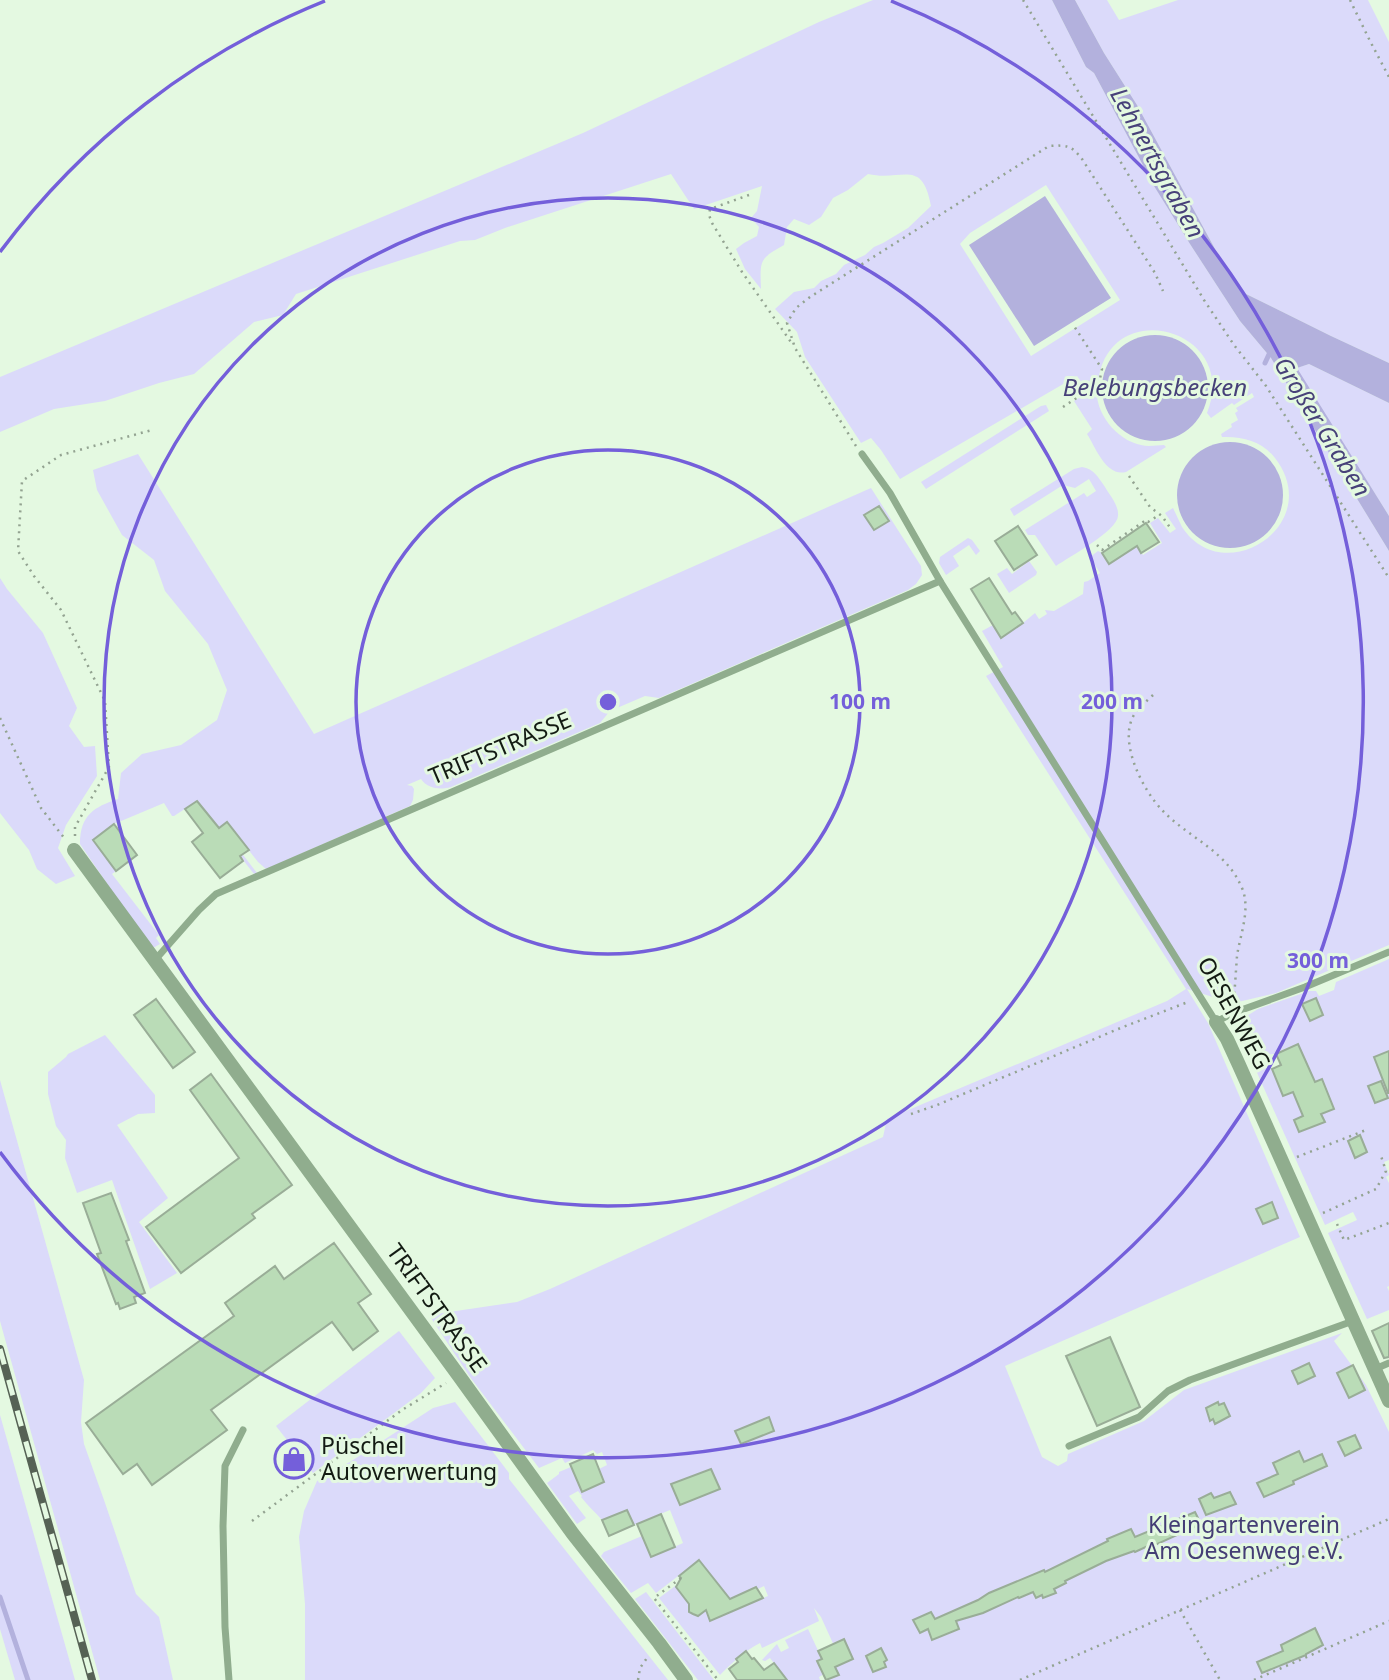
<svg xmlns="http://www.w3.org/2000/svg" width="1389" height="1680" viewBox="0 0 1389 1680" font-family="'Noto Sans',sans-serif">
  <style>
    .green { fill: #dbdafa; fill-rule: evenodd }
    .water { fill: #b3b1dd }
    .lines { fill: none; stroke-linecap: round; stroke-linejoin: round }
    .stream { stroke: #b3b1dd; stroke-width: 5 }
    .building { fill: #badcb7; stroke: #99ad97; stroke-width: 2 }
    .path { stroke: #93a391; stroke-width: 2.5; stroke-dasharray: 2 5; stroke-linecap: butt }
    .lane { stroke: #90ad8e; stroke-width: 7 }
    .street { stroke: #90ad8e; stroke-width: 14 }
    .rail-casing { stroke: #566255; stroke-width: 8 }
    .rail { stroke: #e4f9e1; stroke-width: 5; stroke-dasharray: 16; stroke-linecap: butt }
    .ring { fill: none; stroke: #745fda; stroke-width: 3.5 }
    .labels { text-anchor: middle; stroke-width: 6; stroke-linejoin: round; paint-order: stroke }
    .street-label { font-size: 23px; fill: #131b13; stroke: #e4f9e1 }
    .poi-label { font-size: 23px; fill: #131b13; stroke: #e4f9e1; text-anchor: start }
    .park-label { font-size: 23px; fill: #443d75; stroke: #e4f9e1 }
    .water-label { font-size: 24px; font-style: italic; fill: #474179; stroke: #e4f9e1 }
    .centre { fill: #745fda; stroke: #e4f9e1; stroke-width: 3.5 }
    .ring-label { font-size: 21px; text-anchor: middle; font-weight: bold; fill: #745fda; stroke: #e4f9e1; stroke-width: 6; stroke-linejoin: round; paint-order: stroke }
  </style>
  <rect width="100%" height="100%" fill="#e4f9e1"/>
  <g class="green">
    <path d="M873,0h179l34,67 8,6 60,113 36,58 50,77 31,37 118,193v394l-113,48 -38,9h-9l-42,-13 21,34 92,214 -295,129 37,91 16,9 9,-5 1,-7 76,-33 40,-31 158,-57 -8,8 32,44 23,47v248h-561l10,-5 -4,-9 7,-5 -20,-44 -7,-9 5,13 -57,27 -2,-5c-16,8 -28,20 -40,32l-61,-77 19,-14 -1,5 13,16v8l7,2 2,-55 -43,33 -8,-10 -17,10 -30,-37 3,-4 38,-16 10,21 31,-14 -13,-33 -36,15 -7,-15 -25,10c-7,-8 -14,-14 -21,-23l1,-1 -4,-5 -9,5 17,22 -9,6 -30,-41 12,-9v-2l12,-5 11,24 21,-9 -4,-13 8,-4 -5,-13 -5,2 -4,-4 -28,13 -3,-5 -23,10 -69,-91 -41,-62 88,-13 33,-13 333,-152 4,-18 280,-118 19,-12 -200,-313 17,-9 -21,-36 11,-6 8,12 22,-14 12,-10 4,6 8,-5 -2,-4 9,1 29,-17 1,-12 4,-1 12,-8 -10,-16 8,-6 4,2 7,11 20,-13 1,-3 6,-3 7,10 19,-12 -12,-20 8,-5 12,15 6,-4 -11,-16 8,-5c3,6 6,13 9,19 42,64 144,-3 93,-69 -13,-17 -33,-22 -53,-21l-1,-3 11,-7 -1,-3 7,-4 -3,-7 3,-2 -2,-3 18,-11 -2,-4 -18,12 -2,-2 -21,15 -4,-5c34,-84 -98,-120 -109,-31l-12,7 -9,-13 -177,103 -19,-29 -10,-12 -10,5 -56,-86 -8,-25 -22,-23 19,-17 20,-4 7,-7 15,-7 8,-9 21,-10 9,-8 9,-4 25,-15 23,-22c-9,-49 -29,-24 -63,-32l-20,16 -15,8 -12,19 -12,8 -15,-6 -7,8 -3,18c-25,14 -24,15 -23,44l-16,-20 -9,-20 8,-6 13,-7 2,-9 -8,-9 6,-7 5,-25 -68,23 -23,-35 -166,54 -30,12 -15,1 -164,53 -13,21 -29,7 -60,52 -35,9 -54,18 -51,8 -54,23v-55l583,-244 236,-111zM1046,185l74,115 -89,56 -71,-112 10,-11zM764,1586l4,10 -49,21 9,-17 28,-13 2,2z"/>
    <polygon points="1075,0 1107,0 1119,20 1178,0 1368,0 1389,42 1389,363 1331,336 1244,293 1221,260 1137,105 1104,53"/>
    <polygon points="1309,364 1389,403 1389,516 1296,368"/>
    <path d="M1097,387c-3,25 19,53 44,58 8,2 16,0 23,0l2,2 -40,25c-20,5 -30,-24 -39,-38l5,-5 -18,-28z"/>
    <polygon points="1046,405 1049,411 926,489 921,482 1041,406"/>
    <path d="M138,454l176,280 557,-246 50,78 1,9 -6,9 -8,6 -249,108 -14,-2 -35,15 -10,12 -149,64c-11,3 -23,2 -30,-8l-14,6 5,1 2,3 -1,11 -3,6 -144,63 -8,-7 -31,-40 -6,4 36,47 -3,1 -57,-73 -23,15h-2l-8,-13 -50,21 -21,16 23,31 -4,3 47,61 -3,3 4,6 -7,4 -5,-4 -68,-100c0,-29 14,-37 38,-45l3,-26 21,-19 39,-9 36,-25 10,-30 -19,-46 -43,-53 -11,-31 -32,-25 -25,-45 -4,-20z"/>
    <path d="M1082,467c12,2 16,10 23,20 5,9 14,18 13,29 -1,15 -49,41 -62,50l-21,-31h-7l-3,-5 59,-37 3,4 9,-6 -7,-12 -14,9 -12,-3 -49,31 -4,-7 64,-40z"/>
    <polygon points="968,538 972,540 980,551 976,555 969,545 953,556 959,566 946,575 939,563 940,557"/>
    <polygon points="1029,561 1037,572 1036,575 1009,593 997,574 1007,568 1012,574"/>
    <polygon points="0,578 7,589 43,633 77,708 69,726 84,747 95,746 97,776 66,825 58,848 75,876 56,884 37,869 29,850 0,813"/>
    <polygon points="1389,959 1389,1160 1384,1162 1389,1175 1386,1177 1389,1183 1389,1286 1387,1287 1389,1291 1389,1310 1367,1319 1328,1233 1357,1220 1353,1212 1325,1225 1254,1066 1261,1062 1264,1068 1272,1069 1283,1096 1293,1092 1298,1103 1315,1082 1298,1044 1276,1054 1249,1055 1238,1031 1237,1022 1258,1009 1309,991 1316,991 1319,996 1334,990 1336,982"/>
    <polygon points="105,1035 155,1095 155,1113 138,1114 117,1125 168,1198 139,1222 177,1273 150,1289 112,1180 77,1193 65,1158 66,1140 56,1126 48,1094 48,1072 66,1057 68,1054"/>
    <polygon points="0,1080 84,1380 81,1422 84,1444 104,1500 136,1594 159,1617 173,1680 100,1680 0,1321"/>
    <polygon points="399,1331 435,1378 421,1393 313,1473 276,1426"/>
    <polygon points="455,1402 509,1473 509,1479 668,1680 305,1680 305,1604 299,1537 304,1511 317,1481 353,1460 433,1408"/>
    <polygon points="0,1415 75,1680 15,1680 0,1629"/>
    <polygon points="646,1592 714,1680 698,1680 635,1599"/>
    <polygon points="808,1629 822,1659 817,1661 824,1674 819,1677 820,1680 787,1680 770,1658 765,1661 762,1660 777,1644 781,1652 789,1648 785,1640"/>
  </g>
  <g class="water">
    <polygon points="1052,0 1075,0 1104,53 1137,105 1221,260 1244,293 1331,336 1389,363 1389,403 1309,364 1297,368 1389,516 1389,551 1271,358 1240,321 1190,244 1154,186 1094,73 1086,67"/>
    <polygon points="1045,196 1111,298 1034,346 969,245"/>
    <circle cx="1155" cy="388" r="53"/>
    <circle cx="1230" cy="495" r="53"/>
  </g>
  <g class="lines">
    <g class="stream">
      <polyline points="1265,363 1271,350"/>
      <polyline points="0,1597 28,1680"/>
    </g>
  </g>
  <g class="building">
    <polygon points="879,506 889,521 874,530 864,515"/>
    <polygon points="1146,523 1159,542 1141,553 1137,546 1109,564 1102,553"/>
    <polygon points="1018,526 1037,555 1014,570 995,541"/>
    <polygon points="989,578 1012,614 1015,612 1023,623 1001,638 971,589"/>
    <polygon points="197,801 219,828 227,822 249,850 240,856 243,861 220,878 192,842 203,833 185,809"/>
    <polygon points="114,824 137,855 116,871 93,840"/>
    <polygon points="1316,998 1323,1015 1310,1021 1302,1004"/>
    <polygon points="156,999 195,1052 173,1068 134,1015"/>
    <polygon points="1298,1044 1315,1082 1322,1079 1334,1109 1321,1114 1325,1122 1299,1132 1294,1120 1303,1116 1293,1092 1283,1096 1272,1069 1281,1065 1276,1054"/>
    <polygon points="1389,1051 1389,1093 1388,1093 1374,1057"/>
    <polygon points="211,1074 292,1185 252,1214 255,1218 181,1273 146,1227 239,1158 190,1090"/>
    <polygon points="1381,1081 1388,1098 1375,1103 1368,1086"/>
    <polygon points="1360,1135 1367,1152 1355,1158 1348,1141"/>
    <polygon points="111,1193 129,1240 126,1241 145,1293 134,1297 136,1303 120,1309 118,1303 116,1304 97,1254 101,1253 83,1203"/>
    <polygon points="1272,1202 1278,1218 1263,1224 1256,1209"/>
    <polygon points="334,1243 371,1294 358,1303 378,1331 353,1350 332,1322 211,1410 227,1430 152,1485 137,1464 123,1474 86,1423 234,1316 225,1303 275,1266 284,1279"/>
    <polygon points="1389,1323 1389,1357 1384,1358 1372,1331"/>
    <polygon points="1110,1337 1140,1407 1097,1426 1066,1356"/>
    <polygon points="1309,1363 1315,1376 1298,1384 1292,1371"/>
    <polygon points="1353,1365 1365,1390 1349,1398 1337,1373"/>
    <polygon points="1218,1402 1219,1405 1224,1403 1230,1416 1215,1424 1213,1419 1210,1421 1206,1408"/>
    <polygon points="769,1417 774,1431 741,1444 735,1431"/>
    <polygon points="1355,1435 1361,1448 1345,1456 1338,1442"/>
    <polygon points="1299,1451 1304,1462 1322,1454 1327,1466 1293,1481 1294,1484 1264,1497 1257,1483 1278,1474 1273,1463"/>
    <polygon points="593,1454 604,1482 582,1492 570,1464"/>
    <polygon points="711,1469 720,1489 680,1505 671,1484"/>
    <polygon points="1230,1492 1236,1504 1206,1515 1199,1499 1211,1493 1214,1498"/>
    <polygon points="627,1510 634,1525 609,1536 602,1520"/>
    <polygon points="1195,1512 1201,1524 1153,1546 1152,1544 1135,1552 1134,1551 1106,1561 1065,1581 1066,1583 1054,1589 1056,1593 1043,1598 1042,1595 1036,1598 1033,1592 1019,1598 1018,1597 983,1613 956,1621 959,1629 932,1640 928,1629 920,1633 913,1620 931,1612 935,1619 978,1600 989,1593 1044,1570 1045,1572 1108,1541 1107,1539 1131,1529 1135,1537"/>
    <polygon points="661,1514 675,1547 651,1557 637,1524"/>
    <polygon points="699,1560 730,1599 756,1587 763,1598 710,1621 706,1610 698,1616 693,1614 689,1612 689,1604 676,1587 681,1578 679,1576"/>
    <polygon points="1315,1628 1323,1645 1306,1654 1306,1655 1262,1673 1257,1662 1283,1651 1281,1645"/>
    <polygon points="844,1639 853,1659 835,1667 839,1675 826,1680 817,1661 822,1659 818,1651"/>
    <polygon points="881,1648 887,1660 884,1662 886,1667 873,1672 866,1656"/>
    <polygon points="746,1651 752,1659 754,1658 764,1670 774,1663 787,1680 737,1680 729,1669 738,1662 736,1659"/>
  </g>
  <g class="lines">
    <g class="path">
      <polyline points="1023,0 1204,300 1234,345 1266,386 1389,578"/>
      <polyline points="1350,0 1370,41 1389,77"/>
      <polyline points="749,195 710,209 709,215 712,223 742,272 793,345"/>
      <polyline points="1063,407 1099,383 1102,369 1074,326"/>
      <path d="M856,446l-61,-98 -8,-25 9,-15 14,-11 239,-151c18,-1 22,-1 33,13l73,114 8,18"/>
      <polyline points="1129,476 1150,507 1162,516 1171,529"/>
      <polyline points="1097,545 1102,550 1146,520 1148,522 1159,515"/>
      <path d="M1153,695c-8,8 -17,14 -21,24 -12,27 12,73 31,92 27,28 63,39 79,77 9,21 -2,47 -5,68 -1,14 -2,29 -3,43"/>
      <polyline points="0,718 41,808 65,839"/>
      <polyline points="75,836 75,827 109,767 105,701 61,610 34,576 18,551 22,481 61,455 152,430"/>
      <polyline points="911,1114 937,1105 1123,1027 1188,1002"/>
      <polyline points="1297,1157 1366,1130"/>
      <polyline points="1323,1213 1376,1189 1386,1171 1381,1156"/>
      <polyline points="1337,1224 1344,1240 1389,1223"/>
      <polyline points="252,1521 402,1410 446,1383"/>
      <polyline points="681,1578 654,1598 718,1680"/>
      <polyline points="1180,1610 1220,1680"/>
      <polyline points="638,1680 640,1668 649,1655"/>
      <polyline points="1020,1680 1389,1519"/>
      <polyline points="1254,1680 1389,1621"/>
    </g>
    <g class="lane">
      <polyline points="862,454 890,493 940,581"/>
      <polyline points="155,960 199,910 216,894 940,581 1216,1022 1233,1013 1305,987 1389,952"/>
      <polyline points="1375,1369 1389,1363"/>
      <polyline points="1069,1446 1139,1417 1168,1391 1190,1380 1353,1321"/>
      <polyline points="229,1680 225,1627 223,1526 225,1466 243,1430"/>
    </g>
    <g class="street">
      <polyline points="74,850 459,1376 573,1534 659,1643 686,1680"/>
      <polyline points="1216,1022 1227,1039 1239,1065 1389,1401"/>
    </g>
    <g class="rail-casing">
      <polyline id="rail" points="0,1349 92,1680"/>
    </g>
    <use href="#rail" class="rail"/>
  </g>
  <g class="ring">
    <circle cx="608" cy="702" r="252"/>
    <circle cx="608" cy="702" r="504"/>
    <path d="M0 252A756 756 0 0 1 325 1M891 1A756 756 0 1 1 0 1152"/>
  </g>
  <defs>
    <g id="shop-ring" transform="scale(2.0125)"><circle r="9.5" fill="#e4f9e1" stroke="#745fda" stroke-width="1.5"/><path d="M-5-2.5h2.3a2.7 3.5 0 0 1 5.4 0H5L5.5 6h-11ZM-1.5-2.5h3a1.5 2.3 0 0 0-3 0Z" fill="#745fda"/></g>
  </defs>
  <g fill-rule="evenodd">
    <use href="#shop-ring" x="294" y="1459"/>
  </g>
  <g class="labels">
    <g class="street-label">
      <text transform="translate(500 748) rotate(-23)" y="8">TRIFTSTRASSE</text>
      <text transform="translate(1234 1013) rotate(61)" y="8">OESENWEG</text>
      <text transform="translate(437 1308) rotate(54)" y="8">TRIFTSTRASSE</text>
    </g>
    <g class="poi-label">
      <text x="321" y="1454">Püschel<tspan x="321" dy="26">Autoverwertung</tspan></text>
    </g>
    <g class="park-label">
      <text x="1244" y="1533">Kleingartenverein<tspan x="1244" dy="26">Am Oesenweg e.V.</tspan></text>
    </g>
    <g class="water-label">
      <text transform="translate(1157 163) rotate(61)" y="8">Lehnertsgraben</text>
      <text x="1155" y="396">Belebungsbecken</text>
      <text transform="translate(1322 427) rotate(58)" y="8">Großer Graben</text>
    </g>
  </g>
  <circle cx="608" cy="702" r="10" class="centre"/>
  <g class="ring-label">
    <text x="860" y="709">100 m</text>
    <text x="1112" y="709">200 m</text>
    <text x="1318" y="968">300 m</text>
  </g>
</svg>
